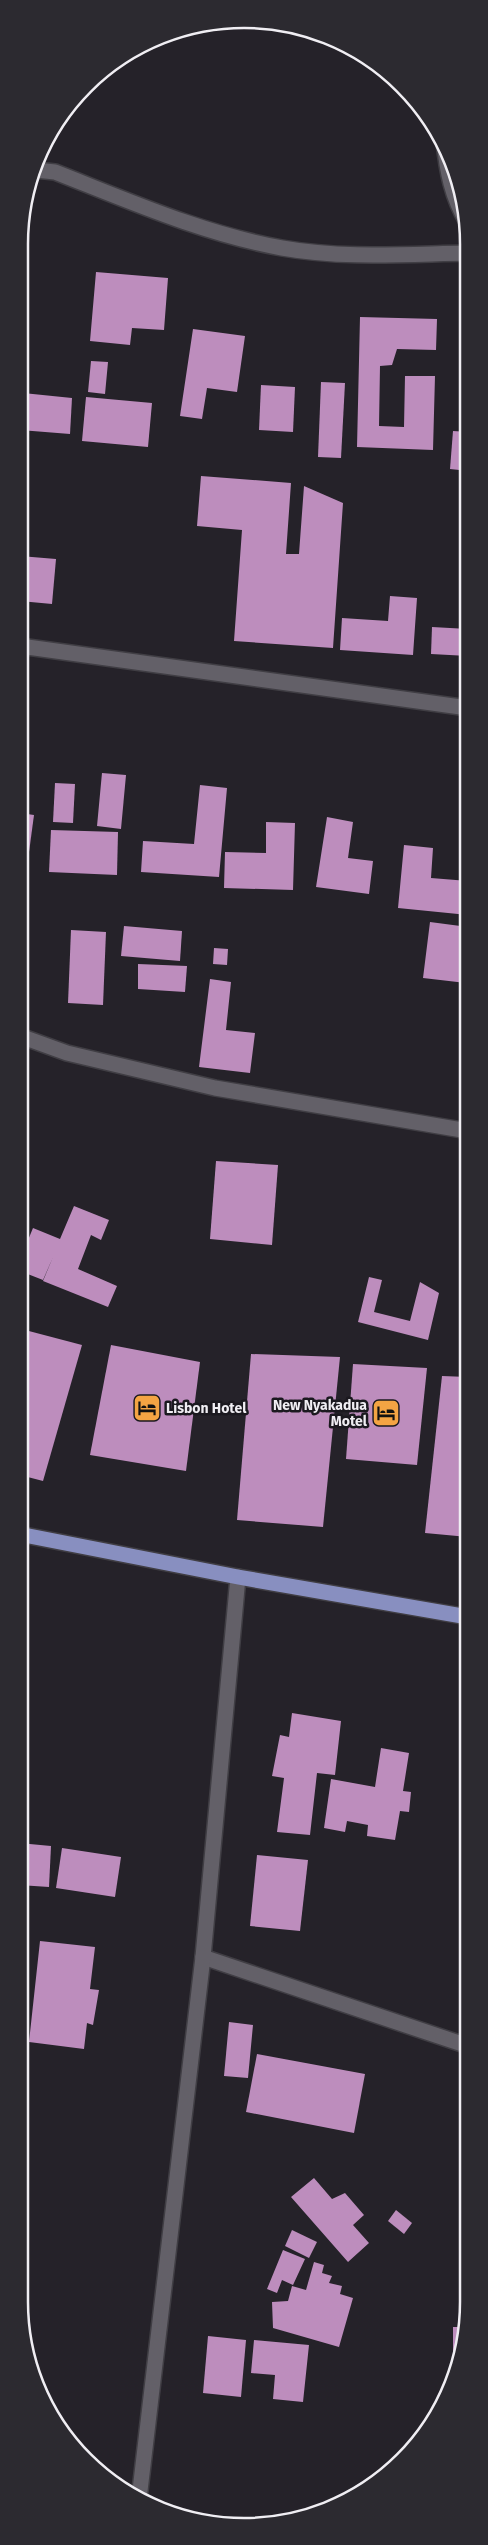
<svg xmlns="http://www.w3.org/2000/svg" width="488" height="2545" viewBox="0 0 488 2545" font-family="'Fira Sans',sans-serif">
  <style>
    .building { fill: #bd8dbd }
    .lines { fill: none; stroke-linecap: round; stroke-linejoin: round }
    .minor-casing { stroke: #403e44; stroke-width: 18 }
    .major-casing { stroke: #403e44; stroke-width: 18 }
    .minor { stroke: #636068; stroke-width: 15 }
    .major { stroke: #888fc0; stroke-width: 15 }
    .labels { text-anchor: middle; stroke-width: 5; stroke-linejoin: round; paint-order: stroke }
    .poi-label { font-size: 14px; font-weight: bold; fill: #f0eef3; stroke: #1b191f; text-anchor: end }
    .rim { fill: none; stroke: #f0eef3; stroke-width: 2.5 }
  </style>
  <rect width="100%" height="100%" fill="#252229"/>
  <g class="building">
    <polygon points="96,272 168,278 164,330 132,328 130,345 90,341"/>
    <polygon points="360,317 437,319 436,350 397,349 392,365 380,366 379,426 404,427 405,376 435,376 433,450 357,447"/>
    <polygon points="193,329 245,336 237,392 207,388 202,419 180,416"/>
    <polygon points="91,361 108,362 105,394 88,392"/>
    <polygon points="321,382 345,383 341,458 318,457"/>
    <polygon points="261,385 295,387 293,432 259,430"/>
    <polygon points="23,393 72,398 70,434 20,430"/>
    <polygon points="86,397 152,403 148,447 82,441"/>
    <polygon points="453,431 469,432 469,471 450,469"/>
    <polygon points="201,476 291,483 286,554 299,554 304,486 343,503 333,648 234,641 242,530 197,526"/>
    <polygon points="20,556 56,559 52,604 20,601"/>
    <polygon points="390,596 417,598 413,655 340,650 342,618 388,621"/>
    <polygon points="432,627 468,629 468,656 431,654"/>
    <polygon points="102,773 126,775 121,829 97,826"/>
    <polygon points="55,783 75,784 73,823 53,822"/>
    <polygon points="200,785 227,788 219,877 141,872 143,841 194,844"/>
    <polygon points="20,813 34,815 27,867 20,866"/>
    <polygon points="327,817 353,822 348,858 373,861 369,894 316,887"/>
    <polygon points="266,822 295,823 293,890 224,888 225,852 266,853"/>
    <polygon points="51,830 118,832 117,875 49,872"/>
    <polygon points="404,845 433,848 431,878 468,881 468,915 398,908"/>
    <polygon points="430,922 468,927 466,983 423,978"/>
    <polygon points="124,926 182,931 180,961 121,956"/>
    <polygon points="71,930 106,932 103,1005 68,1003"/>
    <polygon points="214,948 228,949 227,965 213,964"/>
    <polygon points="138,964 187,966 185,992 138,989"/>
    <polygon points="210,979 231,982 226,1030 255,1033 250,1073 199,1067"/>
    <polygon points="216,1161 278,1165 272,1245 210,1239"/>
    <polygon points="20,1193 25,1195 20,1208"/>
    <polygon points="74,1206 109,1220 101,1240 91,1235 78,1269 117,1286 108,1307 43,1281 53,1257 43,1280 20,1271 20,1243 26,1245 33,1228 60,1239"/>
    <polygon points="369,1277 382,1280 374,1312 410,1321 420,1282 439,1293 428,1340 358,1322"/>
    <polygon points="25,1330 82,1345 43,1481 20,1475 20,1344"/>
    <polygon points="111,1345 200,1362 186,1471 90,1455"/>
    <polygon points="251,1354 340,1357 323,1527 237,1520"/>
    <polygon points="353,1364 427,1368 417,1465 346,1459"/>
    <polygon points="442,1376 468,1377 468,1537 425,1533"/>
    <polygon points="292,1713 341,1721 335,1775 317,1773 310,1835 277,1832 284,1778 272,1776 280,1735 289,1737"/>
    <polygon points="381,1748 409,1753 403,1791 411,1792 409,1812 400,1811 395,1840 367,1836 368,1825 347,1821 345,1832 324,1828 331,1779 375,1787"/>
    <polygon points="19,1843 51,1846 49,1887 19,1885"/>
    <polygon points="62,1848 121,1857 115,1897 56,1888"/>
    <polygon points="257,1855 308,1860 300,1931 250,1926"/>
    <polygon points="40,1941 95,1947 90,1989 99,1990 93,2025 87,2023 84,2049 29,2042"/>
    <polygon points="229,2022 253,2025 248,2078 224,2076"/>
    <polygon points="257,2054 365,2074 354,2133 246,2112"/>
    <polygon points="314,2178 332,2199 345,2193 364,2215 353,2225 369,2243 348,2262 291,2197"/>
    <polygon points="396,2210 412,2223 404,2234 388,2221"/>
    <polygon points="292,2230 317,2242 309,2258 285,2246"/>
    <polygon points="283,2250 305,2259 293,2285 282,2280 277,2293 267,2289"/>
    <polygon points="314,2262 324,2265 322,2273 332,2276 329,2283 342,2286 340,2294 353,2298 339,2347 273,2328 272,2302 288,2301 292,2286 306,2290"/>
    <polygon points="453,2327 467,2327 460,2351 453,2351"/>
    <polygon points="208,2336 246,2340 241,2397 203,2393"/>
    <polygon points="254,2340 309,2345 303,2402 273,2399 275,2375 251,2373"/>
    <polygon points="183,2511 238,2519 237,2525 230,2526 183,2513"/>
  </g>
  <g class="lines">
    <g class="minor-casing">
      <g id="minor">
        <path d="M444,142c3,29 8,55 23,80"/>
        <path d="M36,170l19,2c74,29 149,62 227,76 62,11 125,6 187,5"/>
        <polyline points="20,646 468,708"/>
        <polyline points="20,1036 67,1053 215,1088 468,1131"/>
        <polyline points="203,1957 468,2046"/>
        <polyline points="139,2499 203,1957 238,1577"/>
      </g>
    </g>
    <g class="major-casing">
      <polyline id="major" points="19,1534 238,1577 468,1617"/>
    </g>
    <use href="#minor" class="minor"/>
    <use href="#major" class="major"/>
  </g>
  <defs>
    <g id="hotel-square" transform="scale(1.4375)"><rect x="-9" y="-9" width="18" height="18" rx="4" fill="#f4a443" stroke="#1b191f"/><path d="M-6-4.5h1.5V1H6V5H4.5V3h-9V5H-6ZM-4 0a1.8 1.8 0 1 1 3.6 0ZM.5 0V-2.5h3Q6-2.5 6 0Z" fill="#111"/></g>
  </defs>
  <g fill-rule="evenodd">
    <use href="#hotel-square" x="147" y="1408"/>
    <use href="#hotel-square" x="386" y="1413"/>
  </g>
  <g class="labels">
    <g class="poi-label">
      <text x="367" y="1410">New Nyakadua<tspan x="367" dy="16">Motel</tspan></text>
      <text x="166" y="1413" text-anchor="start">Lisbon Hotel</text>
    </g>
  </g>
  <path d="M0 0H488V2545H0ZM244 28H244A216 216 0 0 1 460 244V2302A216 216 0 0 1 244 2518H244A216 216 0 0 1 28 2302V244A216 216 0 0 1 244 28Z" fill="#2c2a30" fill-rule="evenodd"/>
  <path class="rim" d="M244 28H244A216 216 0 0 1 460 244V2302A216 216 0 0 1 244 2518H244A216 216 0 0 1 28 2302V244A216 216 0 0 1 244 28Z"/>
</svg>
